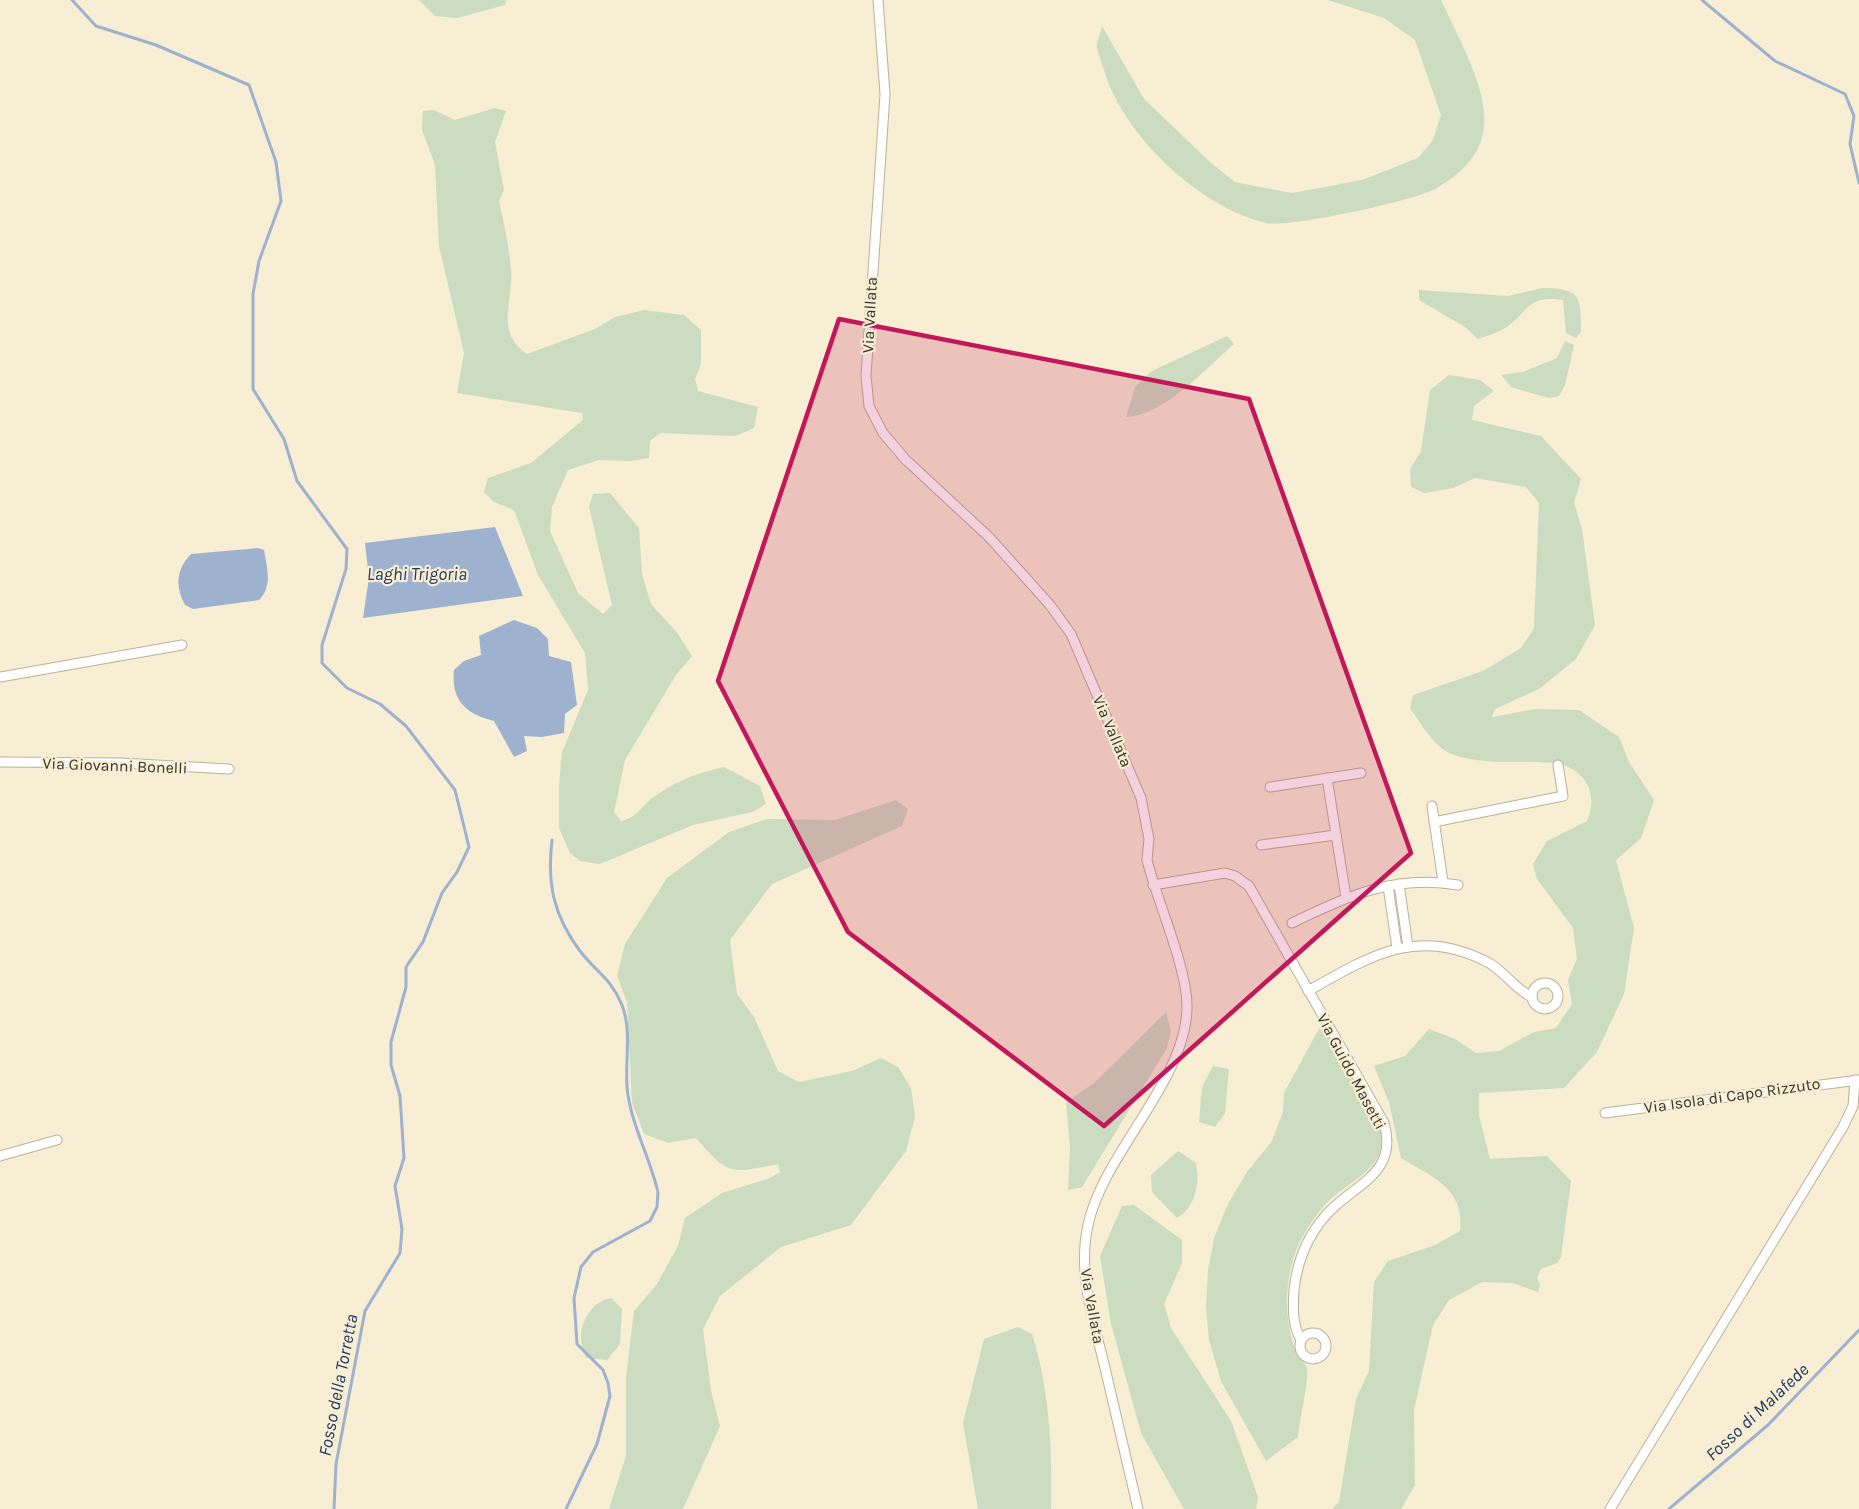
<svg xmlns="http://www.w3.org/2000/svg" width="1859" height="1509" viewBox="0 0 1859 1509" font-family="Karla,sans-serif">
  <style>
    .green { fill: #cbdcc1 }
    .water { fill: #9eb2d0 }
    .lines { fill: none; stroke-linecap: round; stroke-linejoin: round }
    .stream { stroke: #9eb2d0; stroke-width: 3 }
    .street-casing { stroke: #bab198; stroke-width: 11 }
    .street { stroke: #fff; stroke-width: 9 }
    .marked { fill: #c2185b; fill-opacity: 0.2; stroke: #c2185b; stroke-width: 4.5; stroke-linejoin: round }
    .labels { text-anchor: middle; stroke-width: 4.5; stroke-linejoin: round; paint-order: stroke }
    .street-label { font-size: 16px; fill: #38342a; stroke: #f7eed4 }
    .water-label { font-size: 18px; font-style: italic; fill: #1f3961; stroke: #f7eed4 }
  </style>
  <rect width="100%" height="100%" fill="#f7eed4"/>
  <g class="green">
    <polygon points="419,0 506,0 505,5 457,18 435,16"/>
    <path d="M1328,0h113c16,36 53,97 41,137 -6,24 -26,40 -47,52 -23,12 -145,39 -169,34 -67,-16 -143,-88 -162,-153 -2,-8 -8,-19 -7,-26 1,-6 4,-12 5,-18l42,73 67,64 24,19 57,11 70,-13 56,-22 15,-18 8,-25 -26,-75 -31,-22z"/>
    <path d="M495,108l11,3 -11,31 9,48 -5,11c5,23 10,45 12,68 3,33 -17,62 16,85l68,-25 20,-12 29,-7 40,5 17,15v34l-6,15 3,12 60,16 -4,21 -19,8 -75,-3 -10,8 -1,17 -18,3 -32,-1 -31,10 -16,37 -2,24 28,62 25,21 9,-9 -23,-98 4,-13 17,-1 29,35 3,46 9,30 27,30 14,22 -16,19 -51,85 -11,52 7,9c18,-5 17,-11 30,-22 22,-17 46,-26 73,-32l36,19 6,18 -14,8 -59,13 -93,39 -20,-3 -10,-8 -11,-25v-43l3,-33 26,-62 -3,-37 -47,-78 -24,-65 -20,-8 -10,-10 4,-14 43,-15 52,-43 -1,-7 -125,-20 7,-40 -25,-107 -4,-81 -13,-35 1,-19 11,-1 21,10z"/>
    <path d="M1542,288c39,0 39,9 39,44l-5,6 -10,-5 -3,-33c-38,-5 -33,12 -58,28 -8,5 -18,8 -27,11l-13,-12 -46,-27v-10l89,6z"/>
    <path d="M1227,336l7,8c-29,25 -69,71 -108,73l9,-30 17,-16z"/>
    <polygon points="1565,341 1574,345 1565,385 1559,396 1548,398 1511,387 1501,375 1523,372 1557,358"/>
    <path d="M1449,375l31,5 14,11 -20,15 -2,14 69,16 40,43 -7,24 8,26 13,96 -19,34 -37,30 -44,20 -3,8 44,-8 43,1 40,27 10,25 25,38 -13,38 -25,22 18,68 -10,66 -27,58 -33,36 -85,5v23l11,43 57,-3 24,25 -10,76 -4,6 -16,6 -4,9 3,7 -2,7 -25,-9 -31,-1 -33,18 -16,25 -19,85 1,75 -14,24h-69l7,-7 17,-103 13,-28 5,-89 14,-21 47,-16 25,-14c5,-43 -28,-54 -59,-73l-12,-56 -15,-36 31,-10 24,-27 26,10 21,14 23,-2 35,-19 22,-4 16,-24 -4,-24 9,-21 -4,-31 -36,-49 -4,-15 14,-23 40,-20c11,-25 1,-49 -27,-57 -6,-2 -16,-1 -23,-2 -27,-1 -57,2 -83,-7 -20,-7 -32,-30 -44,-47l3,-13 70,-24 38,-23 13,-20 5,-125 -13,-16 -51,-9 -22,10 -29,5 -13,-6 -1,-18 11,-18 9,-61z"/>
    <path d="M896,800l12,9 -6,17 -130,58 -42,56 7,54 17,23 24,54 21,11 53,-11 29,-13 17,9 13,21 4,29 -9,34 -55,74 -70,22 -61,49 -17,33 8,61 9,36 -37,83h-74l17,-53v-79l8,-66 23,-27 21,-38 7,-28 37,-25 48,-15 10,-6 -2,-8c-49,10 -50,11 -82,-26l-28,5 -24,-9 -12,-32 -5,-100 -10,-26 8,-32 42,-66 62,-46 38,-13 68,1z"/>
    <polygon points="1166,1012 1171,1031 1167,1048 1082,1187 1068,1190 1070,1148 1066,1102 1094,1083"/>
    <path d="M1322,1023l58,105c10,37 -25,50 -48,70 -14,12 -26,31 -34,48 -14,31 -15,76 -1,107 3,6 9,11 10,16 2,11 -8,54 -9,68l-32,24 -45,-80 -12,-41 -3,-33 2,-37 6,-32 14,-34 19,-32 25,-31 11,-29 1,-19z"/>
    <polygon points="1213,1066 1229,1069 1225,1113 1215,1127 1199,1122 1202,1087"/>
    <path d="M1178,1151l18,12c4,20 0,43 -19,55l-25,-26 -1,-17z"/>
    <polygon points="1134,1205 1182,1240 1182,1263 1164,1304 1171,1328 1231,1421 1258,1497 1256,1509 1184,1509 1141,1433 1111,1324 1100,1256 1122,1206"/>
    <path d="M611,1298l11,11 -2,35 -13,16 -21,-2c-2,-7 -6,-17 -5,-24 2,-17 13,-33 30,-36z"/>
    <path d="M1018,1327l14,7c18,57 20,116 19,175h-73l-15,-86 21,-84z"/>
  </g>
  <g class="water">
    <polygon points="495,527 523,596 363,618 369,578 365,543"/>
    <path d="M258,548l6,2c3,18 9,36 -5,50l-66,9 -8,-4c-10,-19 -9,-35 6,-51z"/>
    <path d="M514,620l23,8 11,11 1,17 22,6 6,43 -12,9 -1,19 -22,4 -18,-1 3,15 -13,6 -20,-36c-29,-7 -43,-21 -40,-51l10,-9 17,-6 -2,-19z"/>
  </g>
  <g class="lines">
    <g class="stream">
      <polyline points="72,0 96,26 156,45 249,85 276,162 281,201 259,261 253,294 253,389 284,439 297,481 347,549 346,569 322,645 322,663 347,688 380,704 406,726 455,790 469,847 457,872 442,893 423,942 406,967 406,987 391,1042 391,1065 400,1096 404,1158 395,1186 402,1229 400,1253 365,1311 336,1464 334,1509"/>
      <polyline points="1702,0 1775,61 1845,94 1854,116 1850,144 1859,183"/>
      <path d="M552,840c-5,43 1,75 28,111 16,21 31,27 42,54 10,26 3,55 5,82 3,35 23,71 31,105l-1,15 -7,14 -57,31 -12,15 -7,31 3,46 26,26 5,13 2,13 -13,48 -31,65"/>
      <polyline points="1669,1509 1768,1425 1859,1330"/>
    </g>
    <g class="street-casing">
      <g id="street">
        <path d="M878,0l7,94 -19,282 3,30 14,27 22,26 84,78 61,68 21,29 70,164 8,41 -2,21c10,41 39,105 40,144 2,74 -84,149 -99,221 -11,48 6,97 17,143 11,47 22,94 33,141"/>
        <polyline points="0,677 182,645"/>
        <polyline points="0,762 120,763 229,769"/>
        <polyline points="1327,778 1346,897"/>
        <polyline points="1270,787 1361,773"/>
        <polyline points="1432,806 1443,882"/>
        <polyline points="1434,822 1563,796 1558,765"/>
        <polyline points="1261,845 1336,835"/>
        <polyline points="1399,884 1408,947"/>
        <path d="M1153,885l72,-12 10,3 14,10 135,237c15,51 -30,61 -57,91 -19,21 -30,48 -33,76 -1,16 -2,35 7,50"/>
        <polyline points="1388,886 1397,948"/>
        <path d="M1292,923c55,-27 103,-49 166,-38"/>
        <circle cx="1545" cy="996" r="13"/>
        <path d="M1308,991c62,-35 110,-66 181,-28 16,9 27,27 43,34"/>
        <polyline points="1605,1113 1859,1080"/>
        <polyline points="0,1156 57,1140"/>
        <circle cx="1313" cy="1346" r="13"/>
        <polyline points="1610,1509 1843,1127 1853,1106 1855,1080"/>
      </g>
    </g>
    <use href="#street" class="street"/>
  </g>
  <path class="marked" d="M839,319l410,80 162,454 -307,273 -256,-194 -130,-251z"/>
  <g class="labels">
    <g class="street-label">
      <text transform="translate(869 315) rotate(-87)" y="6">Via Vallata</text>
      <text transform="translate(1113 731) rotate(67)" y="6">Via Vallata</text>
      <text transform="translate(115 765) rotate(2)" y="6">Via Giovanni Bonelli</text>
      <text transform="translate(1352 1071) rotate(62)" y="6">Via Guido Masetti</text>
      <text transform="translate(1732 1095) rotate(-8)" y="6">Via Isola di Capo Rizzuto</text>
      <text transform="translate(1093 1306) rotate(80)" y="6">Via Vallata</text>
    </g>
    <g class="water-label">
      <text x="417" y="580">Laghi Trigoria</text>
      <text transform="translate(338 1385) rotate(-79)" y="6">Fosso della Torretta</text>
      <text transform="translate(1757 1412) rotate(-43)" y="6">Fosso di Malafede</text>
    </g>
  </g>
</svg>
